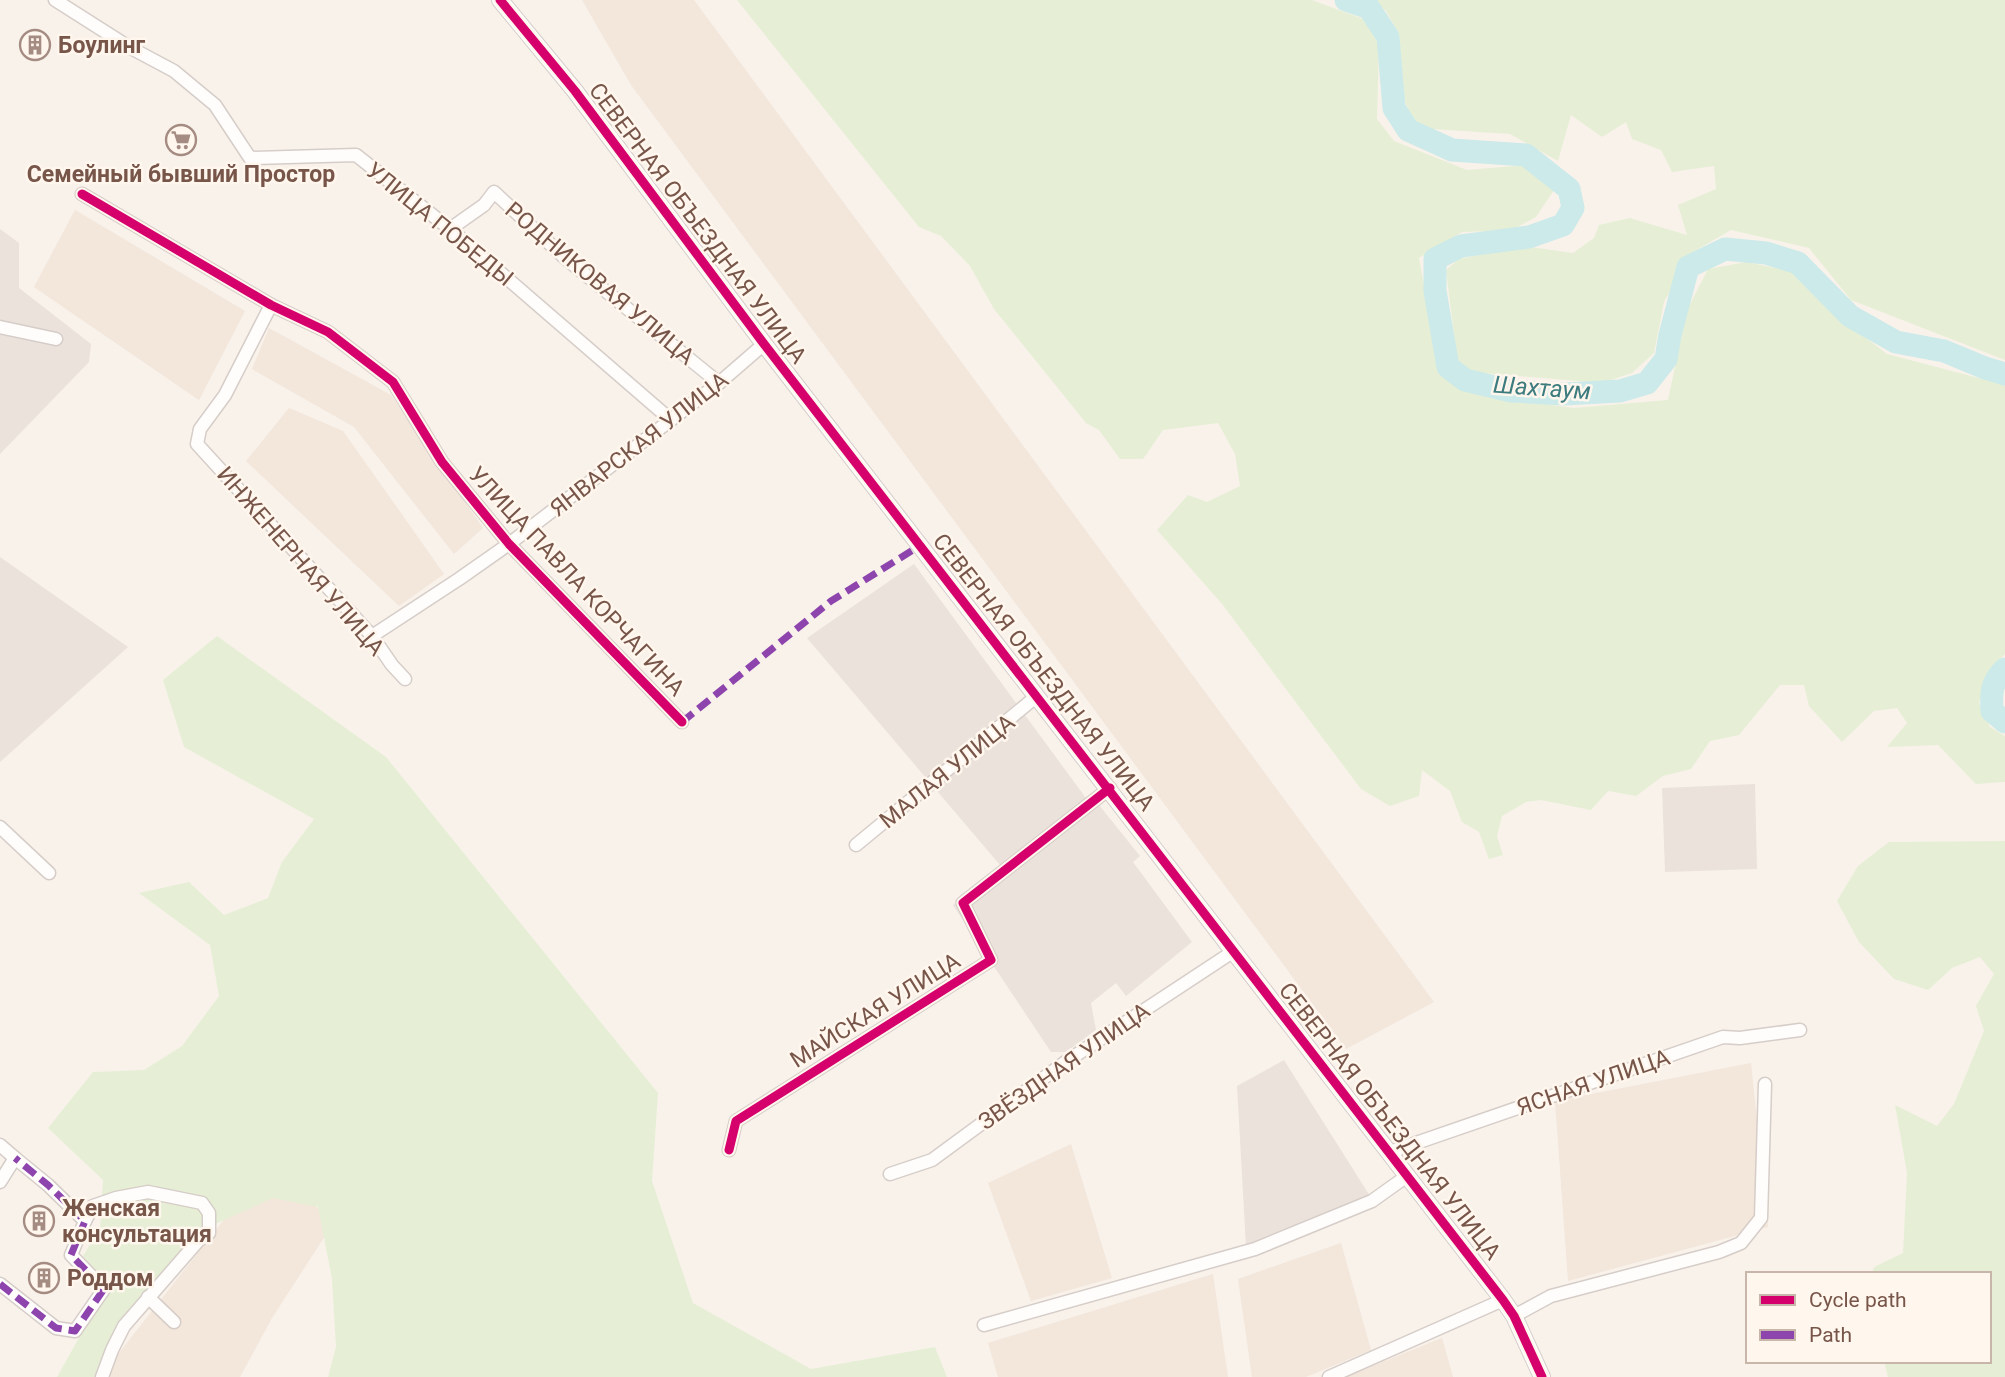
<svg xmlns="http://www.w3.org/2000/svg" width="2005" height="1377" viewBox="0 0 2005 1377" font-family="Roboto,sans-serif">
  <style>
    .residential { fill: #f3e6db }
    .industrial { fill: #ebe2dc }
    .green { fill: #e6efd5 }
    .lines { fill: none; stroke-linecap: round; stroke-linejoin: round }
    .river { stroke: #cceae9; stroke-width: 23 }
    .minor-casing { stroke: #d6cdc8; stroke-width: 15 }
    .tertiary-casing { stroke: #d6cdc8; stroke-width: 18 }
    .minor { stroke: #fefdfc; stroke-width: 12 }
    .tertiary { stroke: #fefdfc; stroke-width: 16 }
    .quiet { stroke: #8e44ad; stroke-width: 7; stroke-dasharray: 14 7; stroke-linecap: butt }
    .cycleway-casing { stroke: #fff6ed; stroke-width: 13 }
    .cycleway { stroke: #d6006c; stroke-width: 9 }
    .labels { text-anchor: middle; stroke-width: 5; stroke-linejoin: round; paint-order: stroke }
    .poi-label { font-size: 23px; font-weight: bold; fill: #785549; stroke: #fff6ed; text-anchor: start }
    .street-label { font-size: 23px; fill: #785549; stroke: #fff6ed }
    .water-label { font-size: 24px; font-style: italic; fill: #3c7b7e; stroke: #fff6ed }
  </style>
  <rect width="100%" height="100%" fill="#f8f2eb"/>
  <g class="residential">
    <polygon points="582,0 694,0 1434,1002 1346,1049 631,85"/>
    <polygon points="75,210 245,311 199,400 34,287"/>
    <polygon points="269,328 391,395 483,528 454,554 354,427 252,369"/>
    <polygon points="289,408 343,431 444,574 399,606 246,461"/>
    <polygon points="1751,1063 1768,1227 1568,1281 1555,1101"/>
    <polygon points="1071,1144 1112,1278 1031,1301 988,1183"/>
    <polygon points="267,1165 334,1222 272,1318 240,1377 100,1377"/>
    <polygon points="1341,1243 1371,1350 1306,1377 1252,1377 1238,1279"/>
    <polygon points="1213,1274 1228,1377 998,1377 988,1343"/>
    <polygon points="1442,1338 1453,1377 1345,1377"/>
  </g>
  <g class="industrial">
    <polygon points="0,229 19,243 19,288 91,344 89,362 0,454"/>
    <polygon points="0,557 128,647 0,762"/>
    <polygon points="914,564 1094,809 1099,805 1140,856 1133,862 1192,942 1126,996 1116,983 1091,1003 1096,1030 1066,1052 1051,1052 953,905 1000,865 807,638"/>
    <polygon points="1755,784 1757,869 1665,872 1662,788"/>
    <polygon points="1284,1060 1370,1196 1246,1247 1237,1086"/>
  </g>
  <g class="green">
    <polygon points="737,0 1312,0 1366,20 1379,46 1377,119 1394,141 1467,170 1525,165 1554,190 1536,217 1512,230 1462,232 1419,258 1440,372 1484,396 1574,408 1668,400 1687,310 1708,269 1746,262 1790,271 1830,310 1887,354 2005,385 2005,654 1990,669 1979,703 1990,727 2005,736 2005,782 1976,784 1938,745 1887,747 1907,723 1897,708 1874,711 1842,742 1809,706 1804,685 1780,685 1739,735 1710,741 1691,769 1663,776 1636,796 1608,791 1591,810 1541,800 1526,802 1502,816 1497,836 1503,855 1489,859 1479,832 1462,822 1450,791 1422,770 1419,796 1390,806 1361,789 1222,604 1157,530 1188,495 1207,502 1240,486 1235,454 1218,423 1163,430 1143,459 1120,459 1099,430 1086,423 994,309 970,266 941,236 919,227"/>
    <polygon points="1374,0 2005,0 2005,360 1851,300 1809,248 1731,230 1693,252 1664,302 1654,353 1632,373 1602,383 1469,372 1457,359 1446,270 1459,259 1524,246 1573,253 1594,238 1599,225 1630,218 1687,235 1678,205 1716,189 1714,166 1672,172 1661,150 1632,139 1626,122 1602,137 1571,115 1558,161 1510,134 1432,129 1412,119 1404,99 1399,34 1386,11"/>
    <polygon points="217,636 386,757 658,1093 652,1181 693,1303 811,1369 935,1347 947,1377 328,1377 336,1347 332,1279 318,1207 273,1198 202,1230 129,1310 118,1327 96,1377 57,1377 94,1311 110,1287 83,1256 100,1228 103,1180 48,1128 93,1072 144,1070 182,1046 219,996 210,945 139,893 189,882 224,915 268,898 282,862 314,819 184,747 163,680"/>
    <polygon points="2005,841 2005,1377 1888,1377 1884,1361 1989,1361 1989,1274 1872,1274 1874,1267 1903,1253 1907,1173 1895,1105 1937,1126 1954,1104 1984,1031 1976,1006 1994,974 1980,957 1952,968 1928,990 1894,979 1859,942 1837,901 1858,866 1889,842"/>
  </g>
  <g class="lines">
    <g class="river">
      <polyline points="1346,0 1369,8 1388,37 1394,108 1408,130 1452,150 1526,155 1569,189 1573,208 1563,225 1529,237 1461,246 1435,259 1435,291 1448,367 1465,380 1511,391 1564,394 1620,391 1647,383 1666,359 1670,335 1688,267 1725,249 1766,253 1798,263 1850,316 1896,342 1944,351 1985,368 2005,374"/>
      <path d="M2005,669c-14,13 -14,24 -13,42l13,11"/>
    </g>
    <g class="minor-casing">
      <g id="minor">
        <polyline points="55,0 129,47 174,71 215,105 250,158 356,155 450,229 671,420"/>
        <polyline points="82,194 271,305 328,332 393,382 442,462 509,544 682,722"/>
        <polyline points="450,229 484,205 494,192 565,258 719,383"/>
        <polyline points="271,305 225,395 200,429 197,444 372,636 392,665 405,679"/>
        <polyline points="0,327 56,339"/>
        <polyline points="372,636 459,579 509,544 719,383 764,344"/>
        <polyline points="0,827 49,873"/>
        <polyline points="856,845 1037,696"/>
        <polyline points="0,1145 15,1158 0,1182"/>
        <polyline points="729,1150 736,1121 991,960 963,903 1110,788"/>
        <polyline points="1390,1152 1723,1037 1740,1038 1800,1030"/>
        <polyline points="890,1174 932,1160 1064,1063 1234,951"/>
        <polyline points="85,1221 93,1206 116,1198 148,1192 202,1203 209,1213 209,1233 198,1241 124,1326 112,1350 102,1377"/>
        <polyline points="0,1284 56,1328 75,1331 104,1289 71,1255 85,1221 48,1185 15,1158"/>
        <polyline points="148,1297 174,1322"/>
        <polyline points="1514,1316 1551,1296 1719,1252 1741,1243 1761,1218 1765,1084"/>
        <polyline points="984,1325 1255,1249 1372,1201 1407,1176"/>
        <polyline points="1329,1377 1503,1300"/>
      </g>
    </g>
    <g class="tertiary-casing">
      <polyline id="tertiary" points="500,0 575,91 764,344 1503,1300 1514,1316 1542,1377"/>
    </g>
    <use href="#minor" class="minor"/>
    <use href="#tertiary" class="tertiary"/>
    <g class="quiet">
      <polyline points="682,722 831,601 921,545"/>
      <polyline points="0,1284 56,1328 75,1331 104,1289 71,1255 85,1221 48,1185 15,1158"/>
    </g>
    <g class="cycleway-casing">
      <g id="cycleway">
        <polyline points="500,0 575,91 764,344 1503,1300 1514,1316 1542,1377"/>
        <polyline points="82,194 271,305 328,332 393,382 442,462 509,544 682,722"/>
        <polyline points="729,1150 736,1121 991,960 963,903 1110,788"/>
      </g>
    </g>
    <use href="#cycleway" class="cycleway"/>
  </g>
  <defs>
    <g id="building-ring" transform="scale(1.575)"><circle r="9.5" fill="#fff6ed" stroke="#a58c82" stroke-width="1.5"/><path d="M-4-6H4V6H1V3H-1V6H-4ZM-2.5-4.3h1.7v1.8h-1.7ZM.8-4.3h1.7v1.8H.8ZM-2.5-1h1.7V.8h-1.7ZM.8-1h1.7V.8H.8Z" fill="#a58c82"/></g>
    <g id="supermarket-ring" transform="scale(1.575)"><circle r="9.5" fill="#fff6ed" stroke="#a58c82" stroke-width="1.5"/><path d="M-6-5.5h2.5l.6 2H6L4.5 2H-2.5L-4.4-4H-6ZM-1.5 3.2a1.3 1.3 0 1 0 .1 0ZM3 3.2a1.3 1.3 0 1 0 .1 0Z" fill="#a58c82"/></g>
  </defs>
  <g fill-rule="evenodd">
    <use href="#building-ring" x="35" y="45"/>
    <use href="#supermarket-ring" x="181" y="140"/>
    <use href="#building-ring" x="39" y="1221"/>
    <use href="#building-ring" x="44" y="1278"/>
  </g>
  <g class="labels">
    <g class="poi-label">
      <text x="58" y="53">Боулинг</text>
      <text x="181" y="182" text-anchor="middle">Семейный бывший Простор</text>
      <text x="62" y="1216">Женская<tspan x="62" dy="26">консультация</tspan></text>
      <text x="67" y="1286">Роддом</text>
    </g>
    <g class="street-label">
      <text transform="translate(698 223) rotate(53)" y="8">СЕВЕРНАЯ ОБЪЕЗДНАЯ УЛИЦА</text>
      <text transform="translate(440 224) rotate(39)" y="8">УЛИЦА ПОБЕДЫ</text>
      <text transform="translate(600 283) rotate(40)" y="8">РОДНИКОВАЯ УЛИЦА</text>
      <text transform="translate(639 444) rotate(-38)" y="8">ЯНВАРСКАЯ УЛИЦА</text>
      <text transform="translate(301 561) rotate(49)" y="8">ИНЖЕНЕРНАЯ УЛИЦА</text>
      <text transform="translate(577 581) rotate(47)" y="8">УЛИЦА ПАВЛА КОРЧАГИНА</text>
      <text transform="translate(1044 672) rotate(52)" y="8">СЕВЕРНАЯ ОБЪЕЗДНАЯ УЛИЦА</text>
      <text transform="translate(947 771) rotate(-39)" y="8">МАЛАЯ УЛИЦА</text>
      <text transform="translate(875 1010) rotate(-32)" y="8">МАЙСКАЯ УЛИЦА</text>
      <text transform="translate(1064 1066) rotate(-35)" y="8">ЗВЁЗДНАЯ УЛИЦА</text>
      <text transform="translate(1593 1082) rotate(-19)" y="8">ЯСНАЯ УЛИЦА</text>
      <text transform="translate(1390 1121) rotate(52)" y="8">СЕВЕРНАЯ ОБЪЕЗДНАЯ УЛИЦА</text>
    </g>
    <g class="water-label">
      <text transform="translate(1542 388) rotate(4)" y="8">Шахтаум</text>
    </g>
  </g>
  <rect x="1746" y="1272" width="245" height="91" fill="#fff6ed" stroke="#c9b6ab" stroke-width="2"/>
  <rect x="1760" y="1295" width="35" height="10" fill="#d6006c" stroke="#c9b6ab" stroke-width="2"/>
  <text x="1809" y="1307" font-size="21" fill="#785549">Cycle path</text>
  <rect x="1760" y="1330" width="35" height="10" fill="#8e44ad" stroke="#c9b6ab" stroke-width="2"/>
  <text x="1809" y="1342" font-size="21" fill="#785549">Path</text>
</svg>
